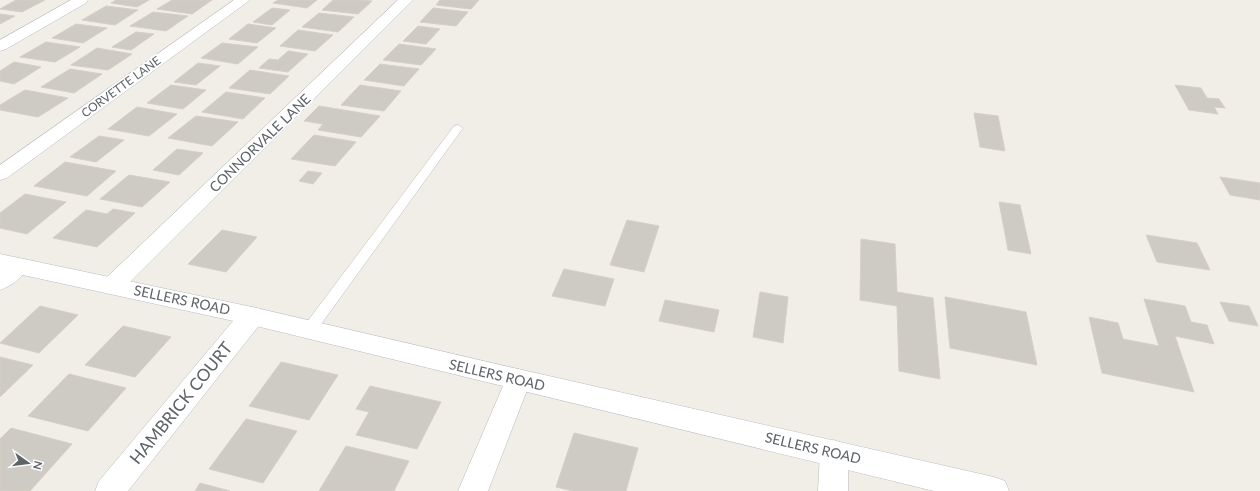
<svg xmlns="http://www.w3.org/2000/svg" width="1260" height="491" viewBox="0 0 1260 491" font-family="Lato,sans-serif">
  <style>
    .building { fill: #cecbc5; stroke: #d6cfc4 }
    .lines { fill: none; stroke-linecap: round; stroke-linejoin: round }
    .lane-casing { stroke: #b7babe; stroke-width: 1 }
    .street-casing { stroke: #b7babe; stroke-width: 1 }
    .secondary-casing { stroke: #b8bcc1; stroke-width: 1 }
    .lane { fill: #fff; fill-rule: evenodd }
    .street { fill: #fff; fill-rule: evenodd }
    .secondary { fill: #fff; fill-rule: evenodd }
    .labels { text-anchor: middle; stroke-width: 3.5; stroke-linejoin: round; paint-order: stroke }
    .far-street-label { font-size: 12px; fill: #5e6368; stroke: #fff }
    .street-label { font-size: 14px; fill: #5e6368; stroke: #fff }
    .near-street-label { font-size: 17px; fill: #5e6368; stroke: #fff }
  </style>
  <rect width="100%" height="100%" fill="#f1eee7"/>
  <g class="building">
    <polygon points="16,0 45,0 22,12 0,9"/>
    <polygon points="116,0 149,0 137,7 111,3"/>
    <polygon points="172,0 212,0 192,14 157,9"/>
    <polygon points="278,0 317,0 307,8 273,3"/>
    <polygon points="333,0 360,0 372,1 358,14 322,10"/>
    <polygon points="440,0 479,0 471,9 436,5"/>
    <polygon points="106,6 138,10 115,25 82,20"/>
    <polygon points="272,8 290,10 272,25 253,22"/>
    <polygon points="433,8 468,12 456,26 420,22"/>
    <polygon points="153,12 188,16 166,31 130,26"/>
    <polygon points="319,13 354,17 338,32 302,27"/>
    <polygon points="0,14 15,16 0,24"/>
    <polygon points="76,24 107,28 83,43 52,38"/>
    <polygon points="248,24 276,28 257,43 229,39"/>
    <polygon points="418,26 440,29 426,44 403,41"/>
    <polygon points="298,30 333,35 315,51 280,46"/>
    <polygon points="136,32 154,34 131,50 112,47"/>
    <polygon points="46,42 80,47 55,62 20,57"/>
    <polygon points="222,43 258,47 238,64 201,58"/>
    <polygon points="399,44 436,49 421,65 383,60"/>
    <polygon points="97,48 132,54 108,70 71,65"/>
    <polygon points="288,51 308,54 288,72 259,68 269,59 278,60"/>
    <polygon points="14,62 41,67 14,84 0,81 0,71"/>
    <polygon points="198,63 220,66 196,85 174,82"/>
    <polygon points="380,64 419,69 404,86 364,80"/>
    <polygon points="70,69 102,74 74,93 41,87"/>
    <polygon points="250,70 289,76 270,94 229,88"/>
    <polygon points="171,85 206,90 183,109 147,103"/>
    <polygon points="360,85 401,91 384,111 341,105"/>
    <polygon points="1175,85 1201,88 1207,98 1219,99 1225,108 1214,107 1218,114 1189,110"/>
    <polygon points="25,90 68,98 38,117 0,110 0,105"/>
    <polygon points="226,92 265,98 243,119 202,112"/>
    <polygon points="319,106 380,116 361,137 318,130 323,124 304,121"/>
    <polygon points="137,107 177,114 149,136 108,129"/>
    <polygon points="974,113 998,116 1005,151 980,147"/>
    <polygon points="196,116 238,122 212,146 168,138"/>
    <polygon points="314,135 356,142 335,166 291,159"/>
    <polygon points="99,136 124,140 96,162 70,157"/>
    <polygon points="177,149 203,153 179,175 153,170"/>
    <polygon points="65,162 116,171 87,196 34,186"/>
    <polygon points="308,171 322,173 313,184 299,181"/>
    <polygon points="129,175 170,182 142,207 100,199"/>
    <polygon points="1220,177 1260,183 1260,200 1230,195"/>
    <polygon points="25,194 66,202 27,234 0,228 0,213"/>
    <polygon points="999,202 1020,205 1031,254 1008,250"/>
    <polygon points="113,209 135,213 97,247 53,238 86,210 107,214"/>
    <polygon points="627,220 659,226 644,272 610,265"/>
    <polygon points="222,230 257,237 226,272 188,264"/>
    <polygon points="1146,235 1197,243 1210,270 1157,262"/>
    <polygon points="861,239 895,244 897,292 933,298 940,379 899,371 897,306 860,300"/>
    <polygon points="564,269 614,279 605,306 552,296"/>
    <polygon points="760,292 788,297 783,343 753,337"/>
    <polygon points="945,297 1026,312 1037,365 950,348"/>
    <polygon points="1144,299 1185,306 1191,322 1207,325 1214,344 1175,336 1194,392 1102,373 1089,317 1118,323 1123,339 1159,346"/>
    <polygon points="665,300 719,310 714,332 659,321"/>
    <polygon points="1220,302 1249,306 1258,326 1229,321"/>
    <polygon points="40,306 78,315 39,353 0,343"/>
    <polygon points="123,326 171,337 135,377 85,365"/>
    <polygon points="0,357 33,365 0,397"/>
    <polygon points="281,362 338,375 309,420 249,406"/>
    <polygon points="69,374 126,388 88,431 28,416"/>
    <polygon points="370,386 441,402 417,449 356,435 369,412 356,409"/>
    <polygon points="246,419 297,431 263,483 209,469"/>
    <polygon points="11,428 72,444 30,491 0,491 0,439"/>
    <polygon points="574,433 638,448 626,491 573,491 556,487"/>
    <polygon points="346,446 409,461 394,491 319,491"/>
    <polygon points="200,483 230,491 195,491"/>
  </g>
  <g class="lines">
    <g class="lane-casing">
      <polygon id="lane" points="458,125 463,128 314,334 309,335 304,334 302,330 304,326 454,126"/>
    </g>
    <g class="street-casing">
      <g id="street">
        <polygon points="71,0 88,0 86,3 6,49 0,51 0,40"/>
        <polygon points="234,0 250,0 7,178 0,180 0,165"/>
        <polygon points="398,0 413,0 121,291 113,294 105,291 101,285 105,279"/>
        <path d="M18,258l8,2 3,6c-6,11 -17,20 -29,24v-22l10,-8z"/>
        <polygon points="252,307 261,309 264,316 261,323 128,491 95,491 99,481 243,309"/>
        <polygon points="518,369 527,372 531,380 488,491 458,491 509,372"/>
        <polygon points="834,440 844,444 848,453 848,491 818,491 820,453 824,444"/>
      </g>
    </g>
    <g class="secondary-casing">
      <polygon id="secondary" points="0,254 252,307 518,369 994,477 1005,481 1009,491 934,491 252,325 0,270"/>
    </g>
    <use href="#lane" class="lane"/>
    <use href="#street" class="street"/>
    <use href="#secondary" class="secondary"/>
  </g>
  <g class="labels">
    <g class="far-street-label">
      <text transform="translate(121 87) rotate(-36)" y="4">CORVETTE LANE</text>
    </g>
    <g class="street-label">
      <text transform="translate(260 143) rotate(-44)" y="5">CONNORVALE LANE</text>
      <text transform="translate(182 300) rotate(12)" y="5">SELLERS ROAD</text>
      <text transform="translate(497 375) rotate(13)" y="5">SELLERS ROAD</text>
      <text transform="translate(813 448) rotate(13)" y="5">SELLERS ROAD</text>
    </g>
    <g class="near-street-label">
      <text transform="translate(181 403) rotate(-51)" y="6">HAMBRICK COURT</text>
    </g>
  </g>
  <g transform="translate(28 463) rotate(104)" stroke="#ffffff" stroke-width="3" paint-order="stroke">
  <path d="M0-3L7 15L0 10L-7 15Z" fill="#5e6368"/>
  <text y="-6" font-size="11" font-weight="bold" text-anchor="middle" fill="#5e6368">N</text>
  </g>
</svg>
